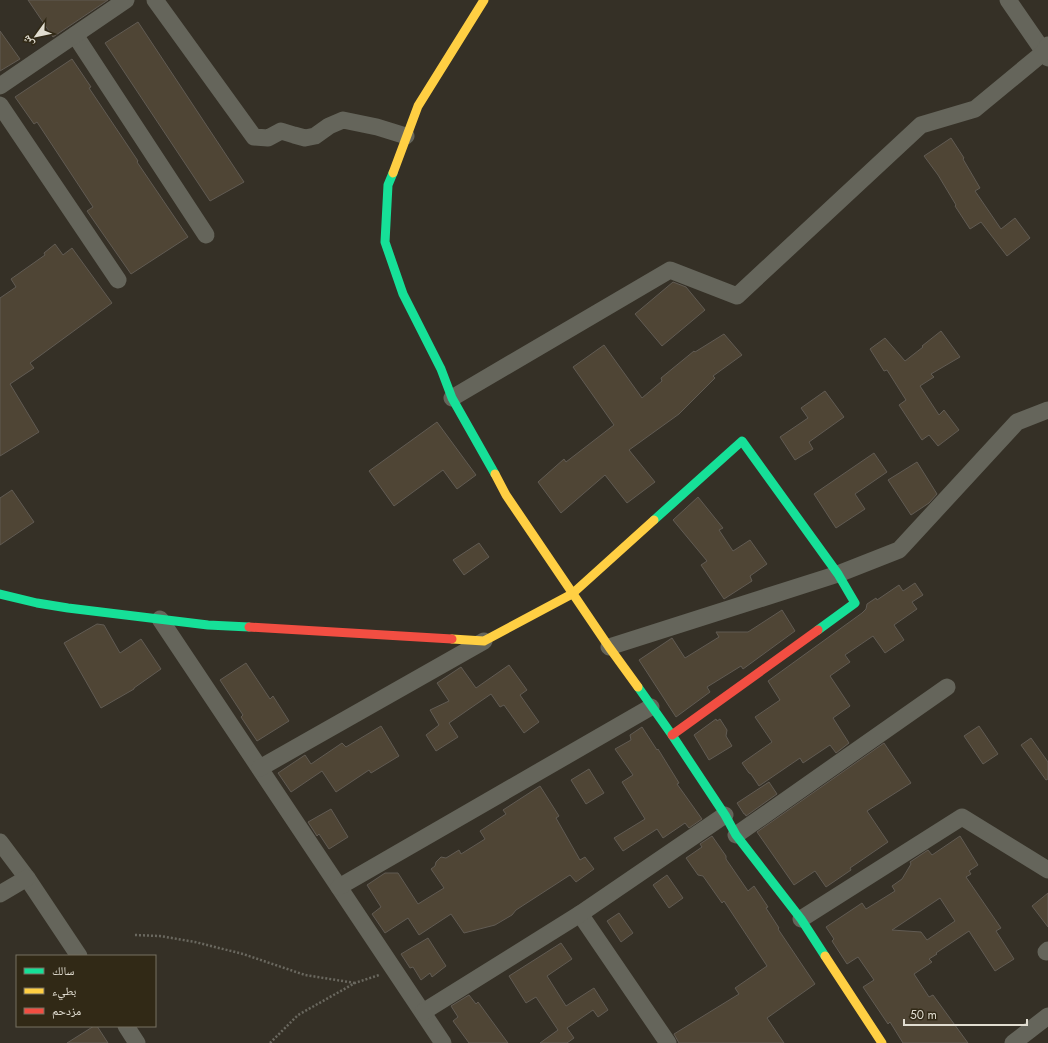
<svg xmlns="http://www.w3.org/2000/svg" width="1048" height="1043" viewBox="0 0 1048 1043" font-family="Jost,'Noto Naskh Arabic',sans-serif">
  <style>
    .building { fill: #4f4535; stroke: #615b53; fill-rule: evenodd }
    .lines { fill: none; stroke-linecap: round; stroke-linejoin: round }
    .path { stroke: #6a685f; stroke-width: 2.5; stroke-dasharray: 2 2; stroke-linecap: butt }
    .street { stroke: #65655b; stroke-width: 17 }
    .fast { stroke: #16e098; stroke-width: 9 }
    .slow { stroke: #ffcf43; stroke-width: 9 }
    .jam { stroke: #f24e42; stroke-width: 9 }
  </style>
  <rect width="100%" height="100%" fill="#353026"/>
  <g class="building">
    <polygon points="28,0 108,0 53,37"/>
    <polygon points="138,22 244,182 210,201 105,43"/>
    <polygon points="0,31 20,59 0,71"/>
    <polygon points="72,59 91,87 89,88 138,161 137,162 188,237 131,274 87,211 93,207 37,122 34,124 15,97"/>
    <polygon points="951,138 964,158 963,159 980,188 975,191 1001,229 1015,218 1030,238 1007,256 981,222 970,229 955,206 956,205 938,175 924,156"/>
    <polygon points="55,244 63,255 72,248 112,303 30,363 34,368 10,384 39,432 0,456 0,298 16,287 11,279 45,255 44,253"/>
    <polygon points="673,282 686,287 705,310 662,346 635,314"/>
    <polygon points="941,331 960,357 931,374 934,377 920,386 939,415 944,410 959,430 938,446 929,435 922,440 899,405 906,400 887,370 884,371 870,349 885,338 905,361 923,347 922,346"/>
    <polygon points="724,334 742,355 713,376 715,378 679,414 629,450 655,482 627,503 605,475 561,513 538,482 564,459 566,462 614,425 573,367 604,345 642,398 662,381 661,378 694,351 695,352"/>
    <polygon points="825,391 844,417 809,442 813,449 795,460 780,437 808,418 801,408"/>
    <polygon points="437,422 476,475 457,489 443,470 394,506 369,471"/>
    <polygon points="874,453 887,472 855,494 865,509 836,528 814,494"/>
    <polygon points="917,462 937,494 929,503 911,515 888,480"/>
    <polygon points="12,490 34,522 0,545 0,498"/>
    <polygon points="698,497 723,528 719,530 733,551 750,540 767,564 750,576 752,581 724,599 701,565 707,561 673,520"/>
    <polygon points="479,543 489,557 464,575 453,560"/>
    <polygon points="915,583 923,595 912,602 917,609 894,625 904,640 885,653 873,636 845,655 850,662 830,676 850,706 833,718 849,743 836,753 830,745 803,763 800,758 759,786 751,774 749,773 742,763 772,742 755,717 780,700 768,681 862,613 866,609 867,604 876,598 877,600 899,585 903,591"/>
    <polygon points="782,610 795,631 743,669 741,666 707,687 710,692 676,717 639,660 672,638 685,658 719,637 716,632 748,632"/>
    <polygon points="97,624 104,625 120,653 141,639 161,669 134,688 134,689 101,708 64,643"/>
    <polygon points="246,663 270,699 273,696 289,721 257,741 241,717 243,715 220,680"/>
    <polygon points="509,665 527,690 520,695 539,722 524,733 504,705 500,707 491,694 449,723 458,737 436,751 426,735 439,725 430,710 449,701 437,683 461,667 476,688"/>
    <polygon points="716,719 717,721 720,719 727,730 726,736 732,746 709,760 694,735"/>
    <polygon points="381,726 399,756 371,773 369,770 336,792 322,771 291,792 278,773 305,755 311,764 342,743 346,747"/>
    <polygon points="979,726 998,754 983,764 964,736"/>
    <polygon points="642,727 657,750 658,749 679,783 677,784 702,819 689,828 685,823 663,838 657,829 623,851 614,838 645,819 622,782 633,775 615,749 631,740 630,735"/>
    <polygon points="1031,738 1048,762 1048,779 1046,780 1021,745"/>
    <polygon points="884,743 911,783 867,811 888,842 850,868 851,870 826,887 815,871 794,885 757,832"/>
    <polygon points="589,769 604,793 586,804 571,780"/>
    <polygon points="769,782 777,794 746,816 745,814 744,814 737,803"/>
    <polygon points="540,786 559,816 556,818 580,860 585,857 594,869 576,882 570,875 516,910 512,915 495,925 464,933 451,914 419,935 408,918 385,933 372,914 381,907 367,885 385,873 398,873 418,904 444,888 431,869 435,866 436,862 441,857 446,858 459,850 461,854 485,839 480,831 506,814 503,810"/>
    <polygon points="331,809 348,837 329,849 319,834 317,836 308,822"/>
    <polygon points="712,836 726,856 726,859 748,891 754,886 768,907 766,908 779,928 778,929 815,984 767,1018 784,1043 679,1043 674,1034 739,994 735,988 767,966 724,901 722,903 703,876 698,875 686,858 702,847 700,844"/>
    <path d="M960,836l18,29 -9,6 2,3 -5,3 35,51 -5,3 18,28 -19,12 -26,-40 -33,22 1,1 -8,5 3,3 -18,12 15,23 4,-2 35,48h-65l-13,-21 -2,2 -25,-37 11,-7 -16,-23 -11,7 -15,-23 2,-2 -8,-12 36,-24 4,6 29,-18 -3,-5 10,-7 9,-15 -1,-2 18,-12 4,5zM940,898l15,23 -28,19 -6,-8 -29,-2z"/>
    <polygon points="667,875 683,898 669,908 653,885"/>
    <polygon points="1048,893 1048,927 1032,906"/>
    <polygon points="619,913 633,933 621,942 607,921"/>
    <polygon points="428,938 446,966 432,977 430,973 421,980 413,967 410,968 401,954"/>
    <polygon points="561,943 572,959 547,976 566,1006 594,988 608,1010 598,1017 593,1010 567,1028 574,1038 567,1043 540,1043 558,1030 536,997 526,1003 509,976"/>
    <polygon points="469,995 476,1004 478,1002 508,1043 469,1043 453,1021 458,1017 451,1006"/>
    <polygon points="94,1026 97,1026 108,1043 67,1043"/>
  </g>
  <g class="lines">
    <g class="path">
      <polyline points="135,935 160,936 195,942 243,954 305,975 355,983"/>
      <polyline points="270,1043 298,1015 355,983 379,975"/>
    </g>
    <g class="street">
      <polyline points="155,0 254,137 268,138 281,131 294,135 305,138 315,136 329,126 343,120 377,127 406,136"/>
      <polyline points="1008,0 1048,58"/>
      <polyline points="75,35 206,235"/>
      <polyline points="0,86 126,0"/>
      <polyline points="0,105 118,280"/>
      <polyline points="452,398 670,270 737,296 921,125 975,109 1044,52 1048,45"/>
      <polyline points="160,619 443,1043"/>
      <polyline points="609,647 838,574 899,550 1017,422 1048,410"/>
      <polyline points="260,768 484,641"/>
      <polyline points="736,835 947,687"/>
      <polyline points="0,842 27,878 79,956"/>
      <polyline points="339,887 651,707"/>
      <polyline points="0,894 27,878"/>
      <polyline points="580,914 668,1043"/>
      <polyline points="801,919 962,817 1048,870"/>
      <polyline points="1046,952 1048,950"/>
      <polyline points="423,1012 580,914 725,815"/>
      <polyline points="126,1026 137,1043"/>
      <polyline points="1013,1043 1048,1016"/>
    </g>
    <g class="fast">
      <polyline points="393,173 388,185 385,242 403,294 441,369 452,398 495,474"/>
      <polyline points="654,520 742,441 838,574 855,603 818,630"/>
      <polyline points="0,594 37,603 68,608 208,625 249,627"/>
      <polyline points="638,687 672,735 725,815 736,835 801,919 825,956"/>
    </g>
    <g class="slow">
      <polyline points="393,173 418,106 484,0"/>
      <polyline points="495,474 506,495 609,647 638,687"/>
      <polyline points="452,639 484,641 572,594 654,520"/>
      <polyline points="825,956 882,1043"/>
    </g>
    <g class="jam">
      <polyline points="249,627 452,639"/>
      <polyline points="672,735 818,630"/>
    </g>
  </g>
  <rect x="16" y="955" width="140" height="72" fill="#312916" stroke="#777161"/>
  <rect x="24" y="968" width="20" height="6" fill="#16e098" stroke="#777161"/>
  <text x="52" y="975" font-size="12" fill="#e1ddd1">سالك</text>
  <rect x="24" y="988" width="20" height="6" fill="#ffcf43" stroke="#777161"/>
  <text x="52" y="995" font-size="12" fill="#e1ddd1">بطيء</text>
  <rect x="24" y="1008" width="20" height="6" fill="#f24e42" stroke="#777161"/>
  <text x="52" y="1015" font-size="12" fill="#e1ddd1">مزدحم</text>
  <g transform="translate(36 36) rotate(237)" stroke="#312916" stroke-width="3" paint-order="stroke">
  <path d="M0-3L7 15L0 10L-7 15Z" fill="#e1ddd1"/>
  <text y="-6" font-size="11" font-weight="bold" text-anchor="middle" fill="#e1ddd1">ش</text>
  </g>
  <path d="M904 1019v6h123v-6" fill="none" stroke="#e1ddd1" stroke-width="2"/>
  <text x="910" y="1019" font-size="12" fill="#e1ddd1" stroke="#312916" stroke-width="3" paint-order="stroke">50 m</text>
</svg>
